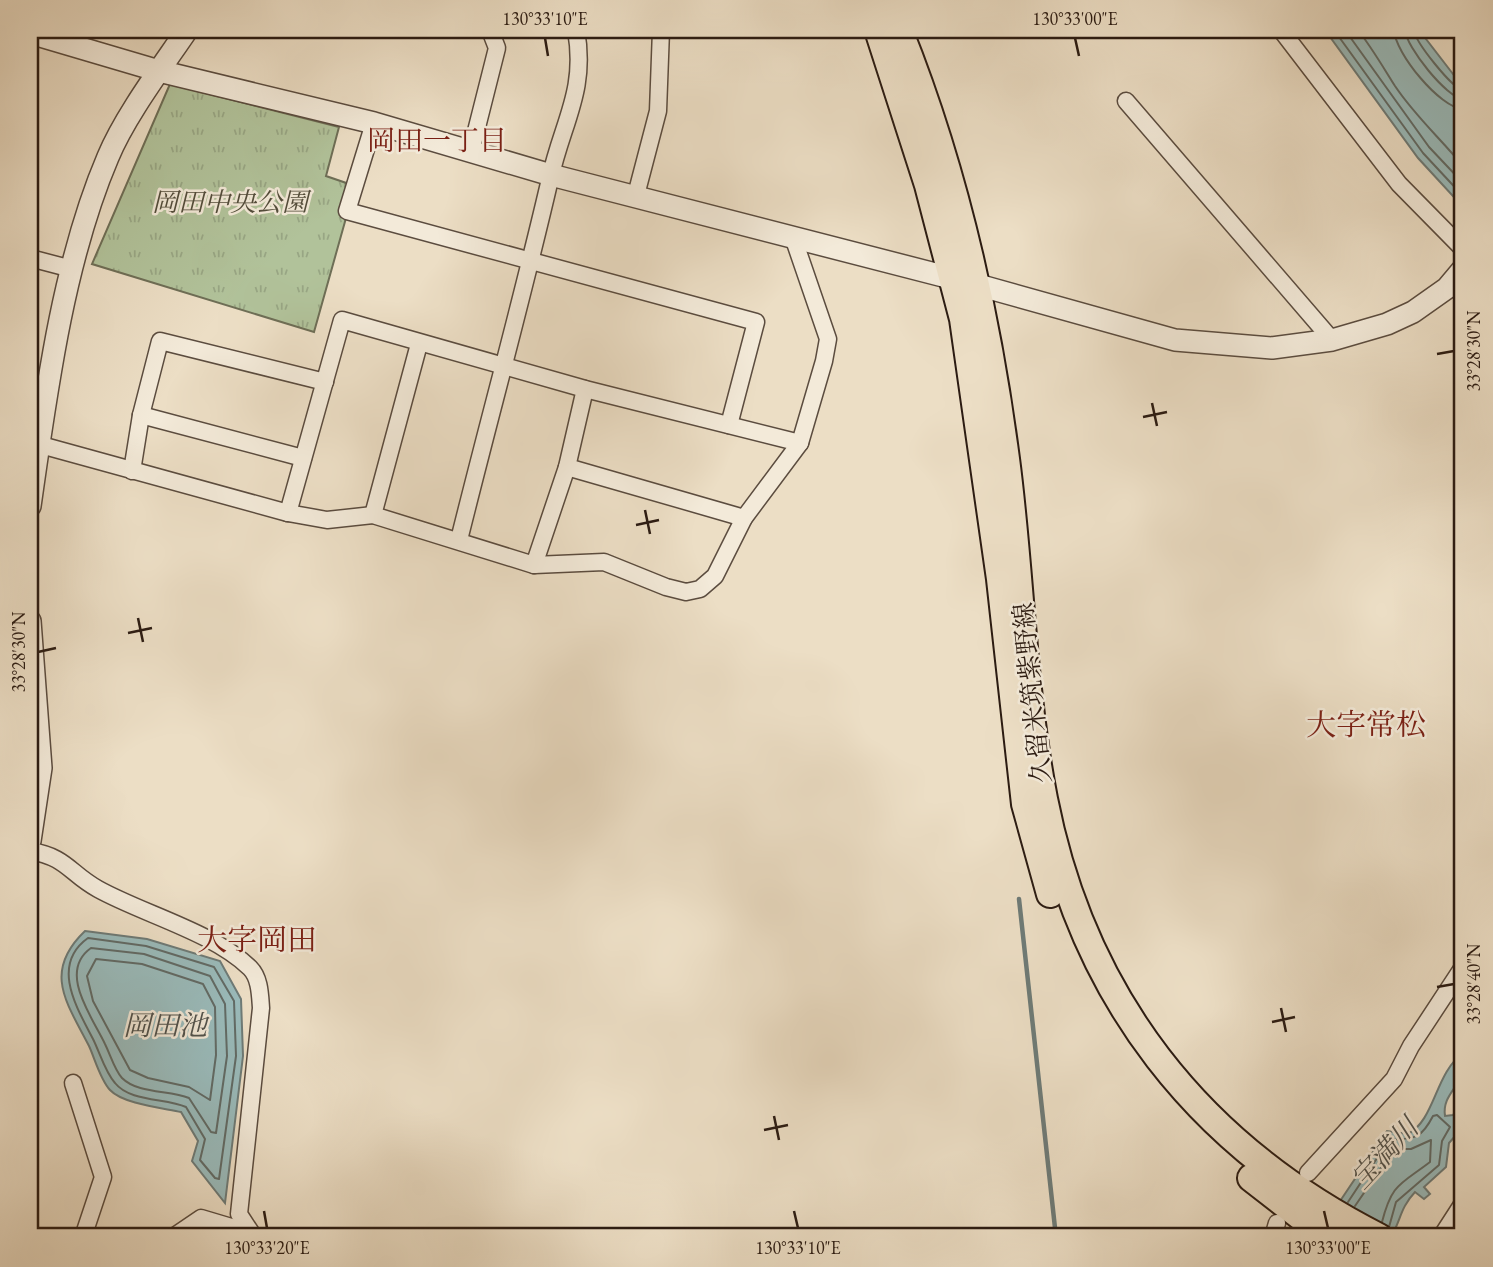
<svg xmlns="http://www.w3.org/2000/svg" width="1493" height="1267" viewBox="0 0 1493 1267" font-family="'EB Garamond','Noto Serif JP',serif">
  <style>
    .grass { fill: url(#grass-tufts); stroke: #6e6e56; stroke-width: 2 }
    .water { fill: #9abbbb; stroke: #6e7b77; stroke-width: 2 }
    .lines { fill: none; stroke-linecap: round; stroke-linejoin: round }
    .shore { stroke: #626b66; stroke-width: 2 }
    .stream { stroke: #6e7b77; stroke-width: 4.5 }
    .minor-casing { stroke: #5b4c3f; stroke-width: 19 }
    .tertiary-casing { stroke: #5b4c3f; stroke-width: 24 }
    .primary-casing { stroke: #2b1b12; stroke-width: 30 }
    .minor { stroke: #f3ead9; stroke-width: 16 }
    .tertiary { stroke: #f3ead9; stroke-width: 21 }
    .primary { stroke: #ecdec5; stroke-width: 26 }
    .ticks { fill: none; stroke: #2b1b12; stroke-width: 2.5 }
    .labels { text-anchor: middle; stroke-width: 5; stroke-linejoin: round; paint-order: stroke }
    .park-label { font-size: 26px; font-style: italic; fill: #534d3b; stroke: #f3ead9 }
    .street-label { font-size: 26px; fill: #2b1b12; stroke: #f3ead9 }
    .neighbourhood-label { font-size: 28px; fill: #7a1f14; stroke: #f3ead9 }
    .water-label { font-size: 28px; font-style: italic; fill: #52534d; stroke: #f3ead9 }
    .quarter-label { font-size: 30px; fill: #7a1f14; stroke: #f3ead9 }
    .neatline { fill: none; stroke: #2b1b12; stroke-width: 2.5 }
    .ticks-label { font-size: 18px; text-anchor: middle; fill: #2b1b12 }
  </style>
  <defs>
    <pattern id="grass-tufts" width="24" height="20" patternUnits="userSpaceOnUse" patternTransform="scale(1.75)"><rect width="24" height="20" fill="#b1c29a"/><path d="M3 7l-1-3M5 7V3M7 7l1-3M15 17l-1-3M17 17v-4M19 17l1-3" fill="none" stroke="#98a684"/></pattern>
  </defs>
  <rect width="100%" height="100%" fill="#ecdec5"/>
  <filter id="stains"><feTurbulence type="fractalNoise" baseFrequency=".00286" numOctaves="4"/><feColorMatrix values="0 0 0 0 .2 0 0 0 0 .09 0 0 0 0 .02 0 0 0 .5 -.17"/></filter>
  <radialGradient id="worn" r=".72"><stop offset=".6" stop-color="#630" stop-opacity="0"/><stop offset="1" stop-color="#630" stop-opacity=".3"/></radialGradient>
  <polygon class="grass" points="170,84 339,127 326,176 355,186 314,332 92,264"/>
  <g class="water">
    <polygon points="1325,30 1419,30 1463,87 1463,207 1418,158"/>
    <path d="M85,931l62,8 73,22 21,38 2,57 -18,147 -33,-42 6,-20 -17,-29c-18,-4 -58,-8 -71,-22 -10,-11 -15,-31 -21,-44 -22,-43 -47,-74 -4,-115z"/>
    <path d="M1463,1053c0,5 2,14 0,19 -5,16 -21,25 -18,44l8,-1 10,-15v27l-14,16 -3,24 -22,20 6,7 -6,5 -9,-7c-15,16 -14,28 -24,45h-75l71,-106 21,3c27,-14 27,-61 55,-81z"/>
  </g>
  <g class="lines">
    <g class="shore">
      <polyline points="1334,30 1423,153 1463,196"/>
      <polyline points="1345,30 1429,147 1463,183"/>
      <path d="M1358,30c14,18 25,37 37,56 20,30 46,53 68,80"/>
      <path d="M1394,30c1,23 46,78 69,79"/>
      <path d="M1405,30c1,17 42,68 58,69"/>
      <path d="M1414,30c1,12 38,58 49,60"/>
      <path d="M88,938l58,8 68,21 20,34 2,55 -17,123 -4,-1 -15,-18 5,-21 -19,-32c-20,-9 -56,-5 -71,-24 -10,-11 -15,-30 -22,-44 -16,-31 -43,-74 -5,-101z"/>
      <path d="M91,948l53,6 66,22 15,28 2,52 -11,77 -5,-1 -22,-34c-20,-8 -51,-4 -67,-20 -7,-7 -12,-24 -17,-34 -12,-26 -48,-72 -14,-96z"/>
      <polygon points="96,959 142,964 203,984 215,1007 216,1055 210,1100 189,1087 148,1078 130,1070 93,1001 87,976"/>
      <path d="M1348,1202l41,-62c24,-2 31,1 44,-24l4,-1 13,12 -8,14 -3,24 -43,37 -7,25"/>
      <path d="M1355,1206l39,-57h17l20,-9 -1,22c-30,23 -38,21 -48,60"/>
    </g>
    <polyline class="stream" points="1019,899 1056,1237"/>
    <g class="minor-casing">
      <g id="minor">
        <polyline points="1281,30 1399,184 1463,249"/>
        <polyline points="1126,101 1332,340"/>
        <polyline points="374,123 347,211 756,322 729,425"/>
        <polyline points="471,151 497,48 490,30"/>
        <polyline points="636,195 658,111 661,30"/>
        <polyline points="30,258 72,269"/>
        <polyline points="141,415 303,458"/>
        <polyline points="30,442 288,513 327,520 373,515 534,565 604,562 666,587 686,592 700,589 715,576 744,518 800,443 824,361 828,339 793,237"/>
        <polyline points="567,467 744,518"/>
        <polyline points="132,471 141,415 160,341 325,382"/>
        <polyline points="288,513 342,320 585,389 800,443"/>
        <polyline points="373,515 419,344"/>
        <path d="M459,540c30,-121 63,-240 91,-361 12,-56 37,-88 26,-149"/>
        <polyline points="534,565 567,467 585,389"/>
        <path d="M30,851c37,6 39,22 68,38 45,25 115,43 152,79 10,10 10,27 11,40l-22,206 15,23"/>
        <polyline points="73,1083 103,1177 83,1237"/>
        <polyline points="1308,1173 1394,1079 1411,1046 1463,967"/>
        <polyline points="173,1237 201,1218 248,1232"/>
        <polyline points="1273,1237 1277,1223"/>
        <polyline points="1441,1237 1463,1203"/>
      </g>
    </g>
    <g class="tertiary-casing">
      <g id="tertiary">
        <polyline points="30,33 159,71 374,123 551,175 978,285 1175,340 1272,348 1332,340 1387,324 1413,312 1447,288 1463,269"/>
        <path d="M30,506c16,-112 33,-244 78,-349 17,-41 54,-90 79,-127"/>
        <polyline points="30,621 41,768 30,841"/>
      </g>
    </g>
    <g class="primary-casing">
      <g id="primary">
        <polyline points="878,30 928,185 963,319 1000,579 1025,804 1050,894"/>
        <path d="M899,30c55,137 88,283 107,429 15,113 16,228 38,340 39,199 154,346 335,438"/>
        <polyline points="1251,1178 1314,1227 1335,1237"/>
      </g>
    </g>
    <use href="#minor" class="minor"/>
    <use href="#tertiary" class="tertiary"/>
    <use href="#primary" class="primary"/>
  </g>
  <path class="ticks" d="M545,38l3,18M1075,38l4,18M1437,354l17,-3M1152,403l5,23M1143,417l24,-5M645,510l5,24M636,525l23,-5M138,618l5,24M128,633l24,-5M38,652l18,-4M1437,987l17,-3M1281,1008l5,24M1272,1022l23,-5M774,1116l5,24M764,1130l24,-5M264,1211l3,17M794,1211l4,17M1324,1211l4,17"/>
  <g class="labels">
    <g class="park-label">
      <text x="230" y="211">岡田中央公園</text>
    </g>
    <g class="street-label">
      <text transform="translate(1032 693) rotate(-96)" y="9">久留米筑紫野線</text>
    </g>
    <g class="neighbourhood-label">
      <text x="437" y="150">岡田一丁目</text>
    </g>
    <g class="water-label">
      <text x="165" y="1035">岡田池</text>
      <text transform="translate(1384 1153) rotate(-47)" y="10">宝満川</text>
    </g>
    <g class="quarter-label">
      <text x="1366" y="735">大字常松</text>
      <text x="257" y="950">大字岡田</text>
    </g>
  </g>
  <rect width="1493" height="1267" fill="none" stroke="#ecdec5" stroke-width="77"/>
  <rect x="38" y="38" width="1416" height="1190" class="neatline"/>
  <g class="ticks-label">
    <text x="545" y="25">130°33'10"E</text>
    <text x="1075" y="25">130°33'00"E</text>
    <text transform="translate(1474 351) rotate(-90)" y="6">33°28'30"N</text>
    <text transform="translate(19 652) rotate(-90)" y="6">33°28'30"N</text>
    <text transform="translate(1474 984) rotate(-90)" y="6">33°28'40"N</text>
    <text x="267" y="1254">130°33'20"E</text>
    <text x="798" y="1254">130°33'10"E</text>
    <text x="1328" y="1254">130°33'00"E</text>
  </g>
  <rect width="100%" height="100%" filter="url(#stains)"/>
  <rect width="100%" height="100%" fill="url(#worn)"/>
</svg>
